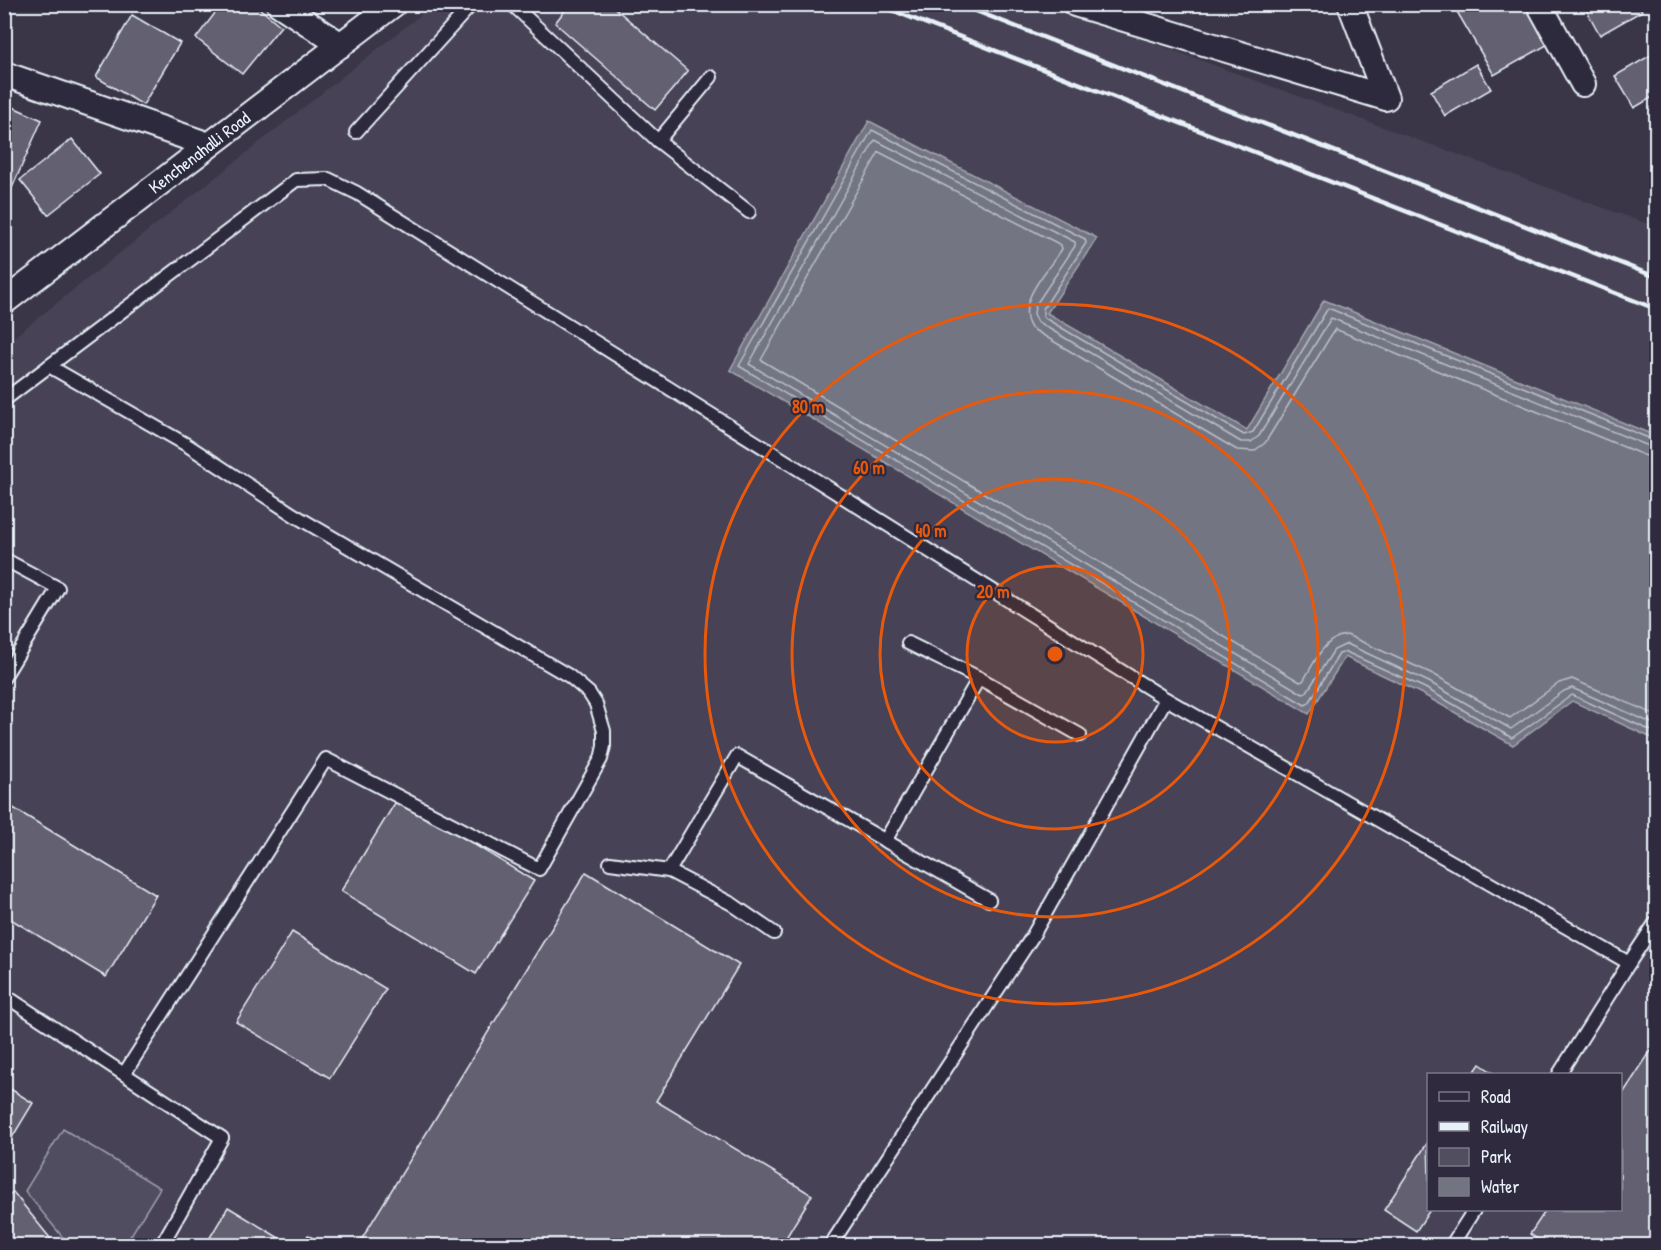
<svg xmlns="http://www.w3.org/2000/svg" width="1661" height="1250" viewBox="0 0 1661 1250" font-family="'Patrick Hand',sans-serif">
  <style>
    .built { fill: #464354; fill-rule: evenodd }
    .green { fill: #504e5f; stroke: #9ca0ac; stroke-width: 1.5 }
    .water { fill: #737482; stroke: #a2a6b1; stroke-width: 1.5 }
    .lines { fill: none; stroke-linecap: round; stroke-linejoin: round }
    .shore { stroke: #b9bfc9; stroke-width: 1.5 }
    .building { fill: #636171; stroke: #e8f1f8; stroke-width: 1.5 }
    .service-casing { stroke: #e8f1f8; stroke-width: 16 }
    .minor-casing { stroke: #e8f1f8; stroke-width: 28 }
    .service { stroke: #2f2a3d; stroke-width: 12 }
    .minor { stroke: #2f2a3d; stroke-width: 24 }
    .rail { stroke: #e8f1f8; stroke-width: 4.5 }
    .ring { fill: none; stroke: #e8590c; stroke-width: 3 }
    .labels { text-anchor: middle; stroke-width: 4.5; stroke-linejoin: round; paint-order: stroke }
    .street-label { font-size: 18px; fill: #e8f1f8; stroke: #2f2a3d }
    .centre { fill: #e8590c; stroke: #2f2a3d; stroke-width: 3 }
    .ring-label { font-size: 18px; text-anchor: middle; font-weight: bold; fill: #e8590c; stroke: #2f2a3d; stroke-width: 4.5; stroke-linejoin: round; paint-order: stroke }
  </style>
  <rect width="100%" height="100%" fill="#3a3648"/>
  <filter id="ink" filterUnits="userSpaceOnUse"><feTurbulence type="fractalNoise" baseFrequency=".0167" numOctaves="2"/><feDisplacementMap in="SourceGraphic" scale="12" xChannelSelector="R" yChannelSelector="G"/><feConvolveMatrix kernelMatrix="1 2 1 2 8 2 1 2 1" color-interpolation-filters="sRGB"/></filter>
  <g filter="url(#ink)">
    <path class="built" d="M433,5h616l607,222v1018l-1651,1v-902zM1428,1074h192v136h-192z"/>
    <polygon class="green" points="63,1129 160,1188 125,1245 69,1245 25,1191"/>
    <polygon class="water" points="869,121 1097,238 1047,313 1247,430 1324,300 1656,436 1656,740 1572,701 1513,745 1422,694 1345,657 1309,714 730,370"/>
    <g class="lines">
      <g class="shore">
        <polyline points="1656,441 1328,308 1253,432 1244,435 1043,317 1043,309 1086,243 1085,239 872,130 739,366 1305,705 1309,703 1339,654 1346,652 1425,688 1512,738 1572,695 1656,733"/>
        <polyline points="1656,449 1331,318 1259,436 1251,442 1241,442 1038,322 1034,314 1035,306 1075,246 1075,242 875,140 749,364 1303,694 1306,693 1334,650 1347,644 1429,682 1511,729 1564,691 1572,688 1656,725"/>
        <path d="M1656,458l-10,-2 -311,-127 -70,114 -11,8 -17,-1 -206,-122c-17,-25 18,-59 31,-79l-1,-4 -182,-93 -118,208 539,322 3,-1c11,-17 21,-45 44,-46l86,39 77,44 49,-35 13,-4 84,36"/>
      </g>
    </g>
    <g class="building">
      <polygon points="222,4 254,4 281,26 242,74 196,38"/>
      <polygon points="570,4 610,4 688,71 655,110 555,23"/>
      <polygon points="1465,4 1530,4 1552,42 1494,75 1456,10"/>
      <polygon points="1583,4 1638,4 1642,11 1600,35"/>
      <polygon points="132,15 180,43 143,105 96,77"/>
      <polygon points="1656,52 1656,95 1634,108 1615,76"/>
      <polygon points="1476,64 1491,89 1445,116 1431,91"/>
      <polygon points="4,103 42,120 12,188 4,184"/>
      <polygon points="72,139 100,174 48,215 20,180"/>
      <polygon points="398,798 534,881 476,974 341,891"/>
      <polygon points="10,806 156,895 106,977 4,915 4,815"/>
      <polygon points="586,872 739,965 656,1101 812,1195 781,1246 370,1246 361,1240"/>
      <polygon points="292,932 386,989 330,1078 236,1022"/>
      <polygon points="1656,1043 1656,1246 1548,1246 1530,1234 1546,1210 1620,1210 1620,1098"/>
      <polygon points="1480,1064 1495,1074 1473,1074"/>
      <polygon points="4,1085 33,1103 7,1146 4,1144"/>
      <polygon points="1428,1142 1430,1210 1416,1231 1384,1210"/>
      <polygon points="13,1192 54,1243 51,1246 4,1246 4,1199"/>
      <polygon points="228,1207 289,1244 289,1246 205,1246"/>
      <polygon points="308,1235 325,1246 302,1246"/>
    </g>
    <g class="lines">
      <g class="service-casing">
        <g id="service">
          <polyline points="512,4 658,141 749,212"/>
          <polyline points="356,132 472,4"/>
          <polyline points="658,141 711,77"/>
          <polyline points="49,366 187,445 294,515 569,676 589,693 596,704 604,731 604,746 601,759 539,869 326,759 124,1074 222,1138 161,1246"/>
          <polyline points="4,400 296,180 328,179 357,193 1166,699 1032,937 830,1246"/>
          <polyline points="4,559 58,588 4,677"/>
          <polyline points="908,643 979,678 1080,735"/>
          <polyline points="1166,699 1629,963 1656,922"/>
          <polyline points="885,841 979,678"/>
          <polyline points="610,863 669,871 732,904 774,933"/>
          <polyline points="669,871 737,756 989,900"/>
          <polyline points="4,995 124,1074"/>
          <polyline points="1559,1074 1629,963"/>
          <polyline points="1451,1246 1474,1210"/>
        </g>
      </g>
      <g class="minor-casing">
        <g id="minor">
          <polyline points="279,4 341,45"/>
          <polyline points="1075,4 1386,98 1350,4"/>
          <polyline points="1539,4 1583,84"/>
          <polyline points="4,74 209,145"/>
          <path id="s1" d="M4,302l390,-298"/>
        </g>
      </g>
      <use href="#service" class="service"/>
      <use href="#minor" class="minor"/>
      <g class="rail">
        <polyline points="876,4 1656,309"/>
        <polyline points="958,4 1656,277"/>
      </g>
    </g>
  </g>
  <circle cx="1055" cy="654" r="88" fill="#e8590c" fill-opacity=".12"/>
  <g class="ring">
    <circle cx="1055" cy="654" r="88"/>
    <circle cx="1055" cy="654" r="175"/>
    <circle cx="1055" cy="654" r="263"/>
    <circle cx="1055" cy="654" r="350"/>
  </g>
  <g class="labels">
    <g class="street-label">
      <text dy="6" stroke="none"><textPath href="#s1" startOffset="246">Kenchenahalli Road</textPath></text>
    </g>
  </g>
  <circle cx="1055" cy="654" r="9" class="centre"/>
  <g class="ring-label">
    <text x="808" y="413">80 m</text>
    <text x="869" y="474">60 m</text>
    <text x="931" y="537">40 m</text>
    <text x="993" y="598">20 m</text>
  </g>
  <rect width="1661" height="1250" fill="none" stroke="#2f2a3d" stroke-width="24"/>
  <rect x="12" y="12" width="1637" height="1226" fill="none" stroke="#e8f1f8" stroke-width="2" filter="url(#ink)"/>
  <rect x="1427" y="1073" width="195" height="138" fill="#2f2a3d" stroke="#797a88" stroke-width="1.5"/>
  <rect x="1439" y="1092" width="30" height="9" fill="#2f2a3d" stroke="#797a88" stroke-width="1.5"/>
  <text x="1481" y="1103" font-size="18" fill="#e8f1f8">Road</text>
  <rect x="1439" y="1122" width="30" height="9" fill="#e8f1f8" stroke="#797a88" stroke-width="1.5"/>
  <text x="1481" y="1133" font-size="18" fill="#e8f1f8">Railway</text>
  <rect x="1439" y="1148" width="30" height="18" fill="#504e5f" stroke="#797a88" stroke-width="1.5"/>
  <text x="1481" y="1163" font-size="18" fill="#e8f1f8">Park</text>
  <rect x="1439" y="1178" width="30" height="18" fill="#737482" stroke="#797a88" stroke-width="1.5"/>
  <text x="1481" y="1193" font-size="18" fill="#e8f1f8">Water</text>
</svg>
